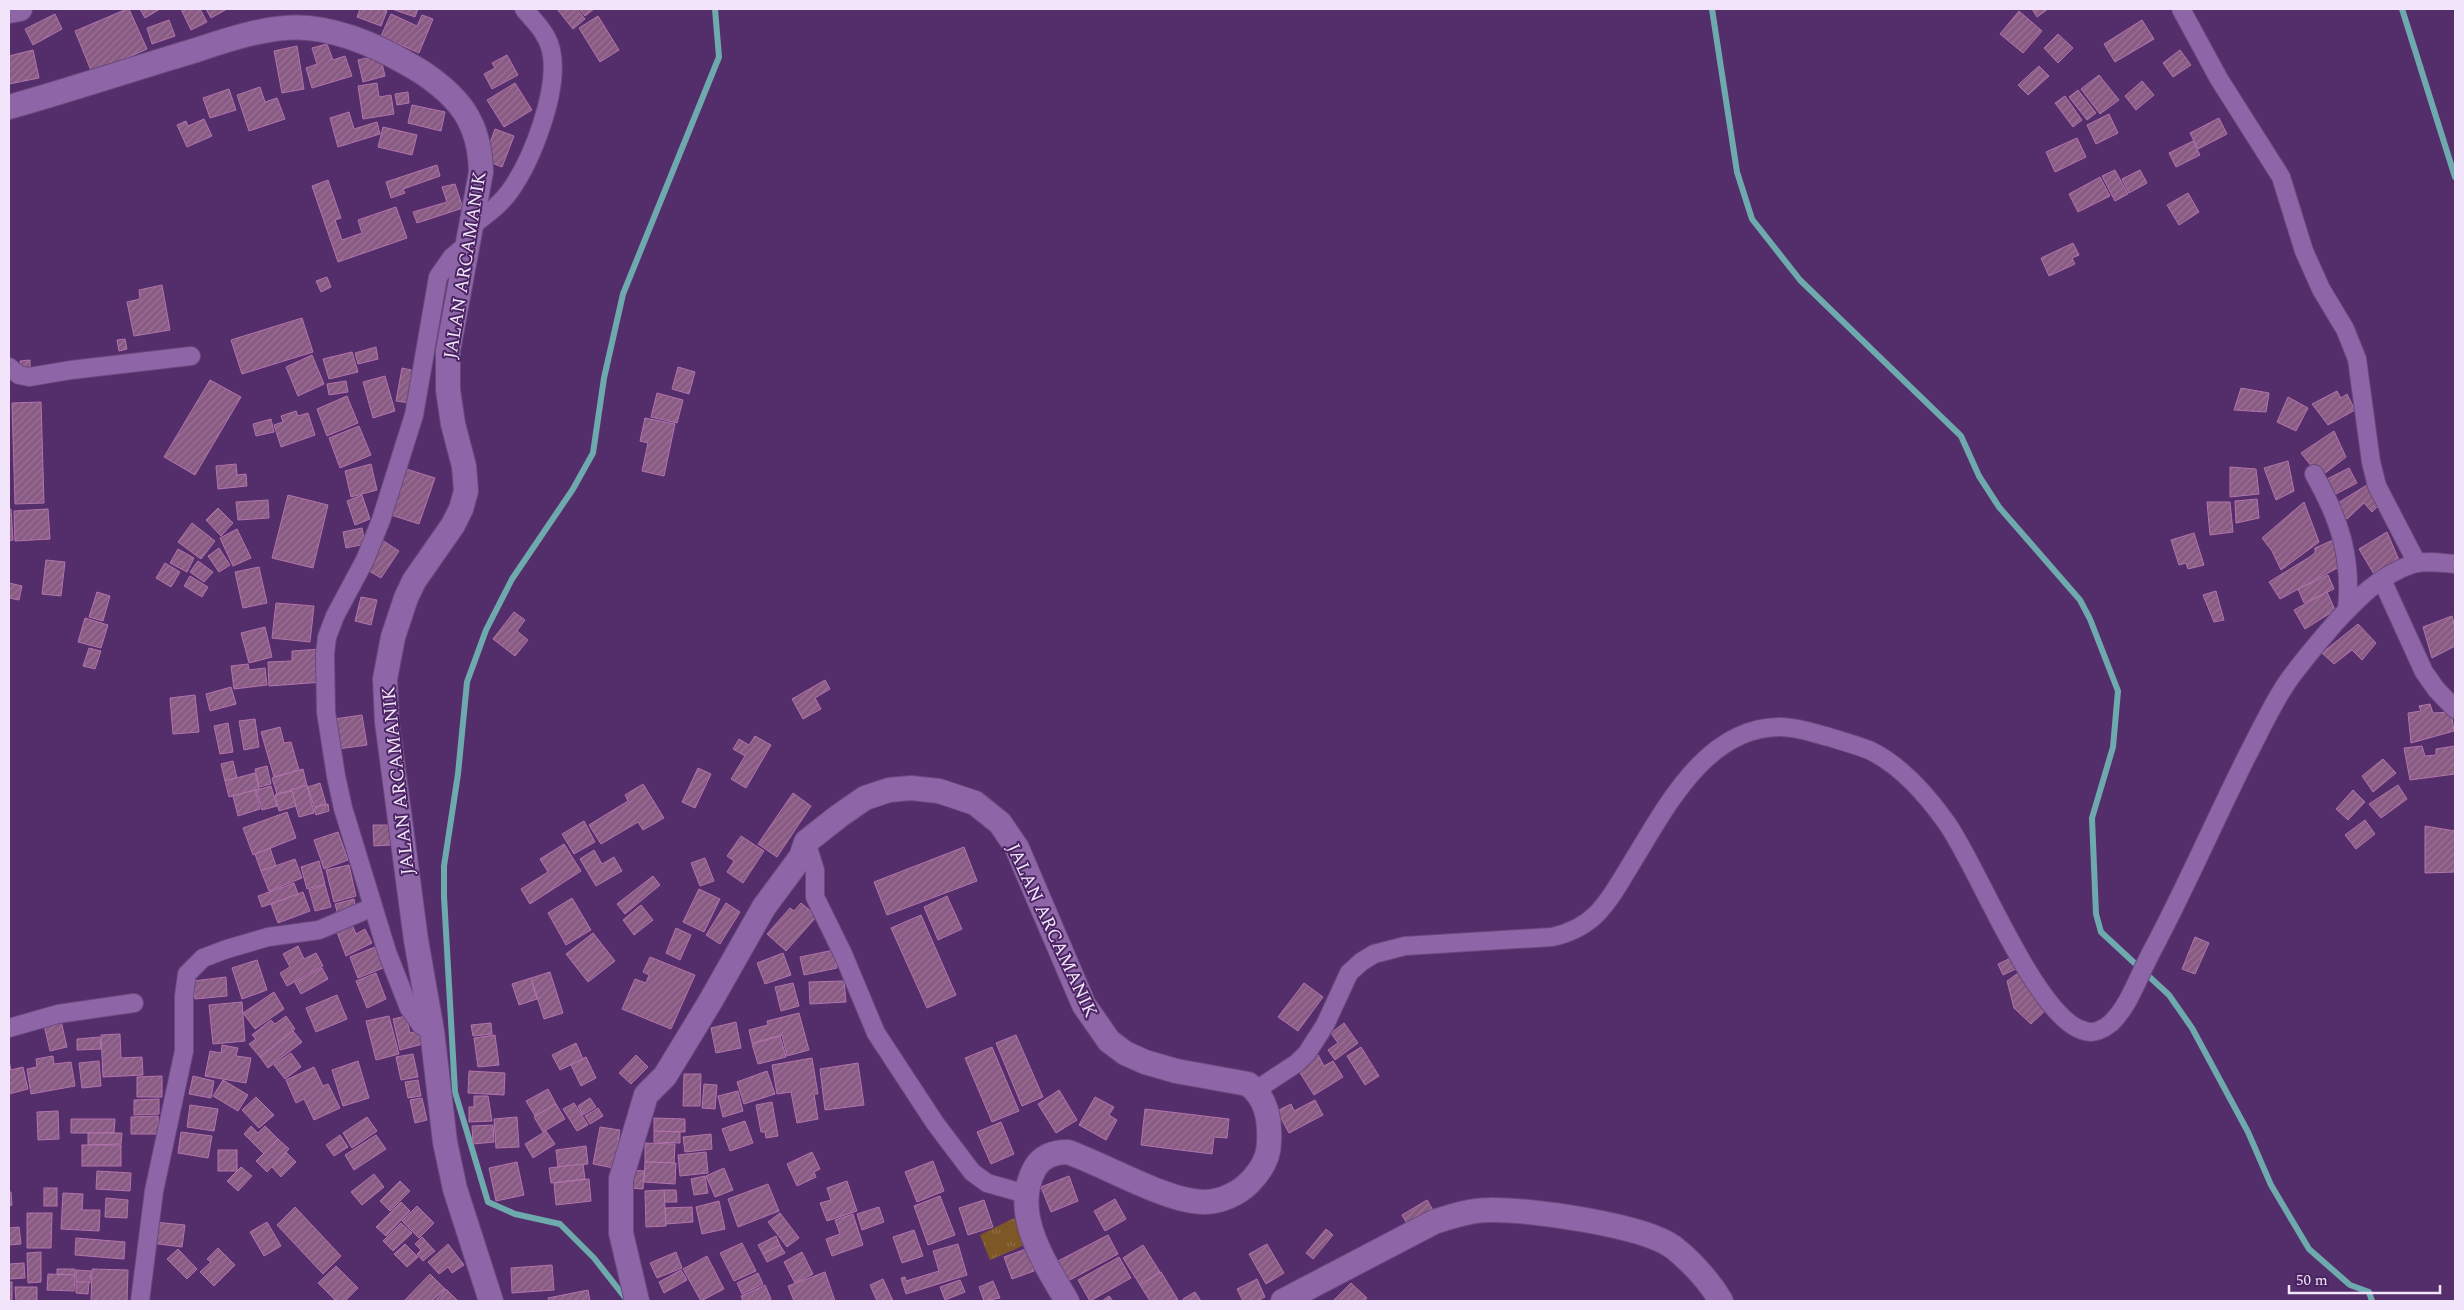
<svg xmlns="http://www.w3.org/2000/svg" width="2464" height="1310" viewBox="0 0 2464 1310" font-family="Spectral,serif">
  <style>
    .park { fill: url(#park-tufts) }
    .lines { fill: none; stroke-linecap: round; stroke-linejoin: round }
    .stream { stroke: #6eaaad; stroke-width: 6 }
    .building { fill: url(#building-hatch); stroke: #b374ab }
    .street-casing { stroke: #69497b; stroke-width: 20 }
    .secondary-casing { stroke: #69497b; stroke-width: 26 }
    .street { stroke: #8e66a8; stroke-width: 18 }
    .secondary { stroke: #8e66a8; stroke-width: 24 }
    .labels { text-anchor: middle; stroke-width: 4; stroke-linejoin: round; paint-order: stroke }
    .street-label { font-size: 19px; fill: #f2e5fb; stroke: #492360 }
  </style>
  <defs>
    <pattern id="park-tufts" width="24" height="20" patternUnits="userSpaceOnUse" patternTransform="scale(1.25)"><rect width="24" height="20" fill="#7d5725"/><path d="M3 7l-1-3M5 7V3M7 7l1-3M15 17l-1-3M17 17v-4M19 17l1-3" fill="none" stroke="#906f46"/></pattern>
    <pattern id="building-hatch" width="6" height="6" patternUnits="userSpaceOnUse" patternTransform="scale(1.25)"><rect width="6" height="6" fill="#895a83"/><path d="M-1 1l2-2M0 6l6-6M5 7l2-2" fill="none" stroke="#9a7295"/></pattern>
  </defs>
  <rect width="100%" height="100%" fill="#542e6b"/>
  <polygon class="park" points="1014,1218 1027,1244 990,1260 980,1235"/>
  <g class="lines">
    <g class="stream">
      <polyline points="1712,9 1737,172 1752,219 1800,280 1961,436 1979,476 1999,507 2080,600 2090,619 2118,691 2113,747 2092,818 2096,914 2101,932 2169,995 2192,1028 2248,1132 2271,1185 2309,1249 2350,1285 2369,1292 2372,1301"/>
      <polyline points="2402,9 2455,177"/>
      <polyline points="627,1300 594,1258 560,1224 515,1214 488,1202 455,1092 444,896 444,866 458,774 467,682 486,630 512,579 573,489 593,453 604,378 623,294 719,57 715,9"/>
    </g>
  </g>
  <g class="building">
    <polygon points="127,9 129,9 147,49 92,73 75,31"/>
    <polygon points="140,9 160,9 145,18"/>
    <polygon points="181,9 200,9 207,22 191,30"/>
    <polygon points="206,9 227,9 211,18"/>
    <polygon points="360,9 381,9 387,11 381,26 357,17"/>
    <polygon points="392,9 418,9 415,17"/>
    <polygon points="557,9 577,9 585,19 573,29"/>
    <polygon points="579,9 594,9 585,16"/>
    <polygon points="2032,9 2048,9 2037,17"/>
    <polygon points="2019,11 2042,31 2023,53 2000,34"/>
    <polygon points="55,14 62,29 33,45 25,29"/>
    <polygon points="391,14 417,26 422,15 433,19 419,53 381,36"/>
    <polygon points="598,16 619,50 600,62 579,28"/>
    <polygon points="169,20 175,36 152,44 147,28"/>
    <polygon points="2142,20 2154,39 2115,62 2104,44"/>
    <polygon points="2058,34 2073,48 2058,63 2044,48"/>
    <polygon points="327,44 333,60 345,56 352,76 312,88 306,68 317,64 312,48"/>
    <polygon points="297,46 304,89 282,93 274,51"/>
    <polygon points="33,50 39,78 9,84 9,56"/>
    <polygon points="2180,50 2191,65 2173,77 2163,63"/>
    <polygon points="380,55 385,76 363,82 358,60"/>
    <polygon points="507,55 518,75 492,89 484,74 495,68 492,63"/>
    <polygon points="2039,66 2049,76 2028,95 2018,85"/>
    <polygon points="2099,75 2119,100 2100,114 2081,89"/>
    <polygon points="2142,81 2154,95 2136,110 2125,96"/>
    <polygon points="377,83 379,97 391,95 394,114 363,119 358,86"/>
    <polygon points="515,83 532,110 504,127 487,100"/>
    <polygon points="260,87 265,102 277,98 285,119 249,131 237,95"/>
    <polygon points="229,89 236,110 210,118 203,98"/>
    <polygon points="2078,90 2096,113 2087,120 2069,97"/>
    <polygon points="408,92 409,103 397,105 395,94"/>
    <polygon points="2065,96 2082,120 2073,127 2055,103"/>
    <polygon points="412,105 445,112 441,131 408,123"/>
    <polygon points="349,112 354,129 377,122 380,134 338,147 330,118"/>
    <polygon points="2109,114 2118,133 2096,144 2087,125"/>
    <polygon points="2219,118 2227,134 2198,149 2190,133"/>
    <polygon points="204,119 212,136 187,147 177,125 186,121 188,126"/>
    <polygon points="383,127 417,135 412,155 378,147"/>
    <polygon points="495,129 514,136 502,167 484,160"/>
    <polygon points="2077,138 2086,157 2055,172 2046,152"/>
    <polygon points="2193,141 2200,155 2176,167 2169,153"/>
    <polygon points="437,165 440,176 403,189 405,193 391,198 386,182"/>
    <polygon points="2115,170 2128,194 2115,201 2102,176"/>
    <polygon points="2140,170 2147,183 2129,193 2122,179"/>
    <polygon points="2100,177 2110,196 2078,212 2069,194"/>
    <polygon points="328,180 341,218 335,220 342,240 362,233 358,220 396,207 407,238 338,262 312,186"/>
    <polygon points="455,184 463,208 417,223 413,212 447,202 442,187"/>
    <polygon points="2188,193 2199,212 2179,225 2167,205"/>
    <polygon points="2073,243 2079,255 2072,258 2075,264 2049,276 2041,258"/>
    <polygon points="327,277 331,287 321,292 316,281"/>
    <polygon points="162,285 170,330 134,336 127,302 140,299 139,290"/>
    <polygon points="302,318 313,352 242,374 231,340"/>
    <polygon points="125,339 127,349 119,351 117,340"/>
    <polygon points="376,347 378,359 358,364 355,353"/>
    <polygon points="352,352 358,372 329,379 323,359"/>
    <polygon points="312,355 324,384 298,396 286,367"/>
    <polygon points="30,360 30,371 21,372 20,361"/>
    <polygon points="678,367 695,372 689,394 672,389"/>
    <polygon points="402,368 416,371 410,403 396,401"/>
    <polygon points="385,376 395,411 373,418 363,382"/>
    <polygon points="210,380 241,397 195,475 164,457"/>
    <polygon points="346,381 348,392 329,395 327,384"/>
    <polygon points="2241,388 2269,393 2266,412 2234,410"/>
    <polygon points="2337,391 2341,398 2347,394 2355,410 2328,425 2312,404"/>
    <polygon points="657,393 683,400 677,423 651,417"/>
    <polygon points="347,396 358,423 327,436 317,409"/>
    <polygon points="2288,397 2308,408 2296,431 2277,422"/>
    <polygon points="41,402 44,503 15,504 12,403"/>
    <polygon points="296,411 298,416 308,413 315,435 281,447 274,425 283,422 281,416"/>
    <polygon points="645,418 675,424 664,476 642,471 648,443 640,441"/>
    <polygon points="271,419 274,432 256,436 253,424"/>
    <polygon points="359,426 371,455 340,468 329,438"/>
    <polygon points="2334,431 2346,457 2320,477 2301,453"/>
    <polygon points="2288,461 2294,491 2276,500 2264,468"/>
    <polygon points="236,464 237,475 246,474 247,486 218,489 216,466"/>
    <polygon points="371,464 377,490 351,497 345,471"/>
    <polygon points="2230,467 2256,469 2259,494 2230,497"/>
    <polygon points="403,468 435,478 419,524 388,514"/>
    <polygon points="2349,468 2357,483 2330,497 2325,480"/>
    <polygon points="2367,485 2379,505 2372,512 2364,503 2347,519 2333,506"/>
    <polygon points="288,495 328,505 313,568 272,558"/>
    <polygon points="362,495 370,519 355,525 347,501"/>
    <polygon points="2257,499 2259,518 2236,523 2235,501"/>
    <polygon points="268,500 269,518 238,520 236,502"/>
    <polygon points="2207,502 2230,502 2233,532 2210,535"/>
    <polygon points="2304,502 2319,542 2281,570 2272,551 2262,538"/>
    <polygon points="218,508 233,523 221,536 206,520"/>
    <polygon points="9,509 11,509 13,540 9,541"/>
    <polygon points="48,509 50,539 15,541 14,511"/>
    <polygon points="192,523 215,541 201,559 178,542"/>
    <polygon points="362,528 365,544 346,548 343,532"/>
    <polygon points="237,529 251,558 233,566 220,538"/>
    <polygon points="2387,532 2399,560 2374,574 2359,549"/>
    <polygon points="2194,533 2204,565 2188,569 2186,563 2179,565 2171,540"/>
    <polygon points="382,540 399,551 381,578 364,568"/>
    <polygon points="2333,540 2341,566 2280,599 2269,582 2308,558 2315,553 2315,548"/>
    <polygon points="219,548 230,565 219,572 208,556"/>
    <polygon points="178,549 194,558 187,572 170,563"/>
    <polygon points="46,560 65,562 61,596 42,594"/>
    <polygon points="198,561 213,572 204,582 190,572"/>
    <polygon points="165,563 180,572 171,587 156,578"/>
    <polygon points="259,567 267,603 243,608 235,572"/>
    <polygon points="2328,575 2334,589 2304,603 2298,589"/>
    <polygon points="190,576 208,587 202,597 184,586"/>
    <polygon points="9,583 22,586 19,600 9,598"/>
    <polygon points="2216,591 2224,620 2214,622 2203,595"/>
    <polygon points="97,592 110,596 103,621 89,617"/>
    <polygon points="2327,592 2335,610 2305,629 2294,610"/>
    <polygon points="361,597 377,600 371,625 355,621"/>
    <polygon points="276,603 314,606 310,642 272,638"/>
    <polygon points="514,612 525,620 517,631 528,640 515,656 493,639"/>
    <polygon points="2452,616 2455,628 2455,646 2432,658 2423,627"/>
    <polygon points="85,618 108,625 101,648 78,642"/>
    <polygon points="2358,624 2376,643 2362,660 2352,650 2334,664 2322,653"/>
    <polygon points="265,627 272,657 249,663 241,633"/>
    <polygon points="89,648 101,651 95,669 83,666"/>
    <polygon points="321,649 323,682 269,686 268,662 292,661 292,651"/>
    <polygon points="248,664 249,670 265,668 267,685 234,689 231,666"/>
    <polygon points="825,680 830,689 815,698 821,709 803,719 792,699"/>
    <polygon points="231,687 236,704 210,711 206,694"/>
    <polygon points="195,695 199,732 173,734 170,698"/>
    <polygon points="2430,704 2433,713 2451,712 2454,731 2411,743 2408,713 2421,711 2419,706"/>
    <polygon points="362,715 367,745 338,749 334,719"/>
    <polygon points="255,719 259,747 244,750 239,721"/>
    <polygon points="228,723 233,752 220,754 214,726"/>
    <polygon points="280,727 284,743 291,742 299,770 274,777 261,732"/>
    <polygon points="755,736 771,745 746,788 731,779 745,756 733,749 739,739 749,745"/>
    <polygon points="2422,746 2425,756 2436,755 2436,749 2455,746 2455,774 2410,780 2404,748"/>
    <polygon points="2383,759 2396,773 2373,792 2362,776"/>
    <polygon points="233,761 237,778 225,781 221,764"/>
    <polygon points="267,766 271,784 259,787 255,769"/>
    <polygon points="698,768 711,774 695,808 682,802"/>
    <polygon points="303,769 307,786 277,794 272,778"/>
    <polygon points="255,773 259,789 229,797 225,781"/>
    <polygon points="320,783 326,804 314,807 308,787"/>
    <polygon points="643,784 664,818 643,830 638,822 601,844 589,825 628,801 625,795"/>
    <polygon points="307,785 314,813 299,817 291,790"/>
    <polygon points="2398,785 2407,799 2381,818 2369,804"/>
    <polygon points="271,786 277,806 262,810 256,790"/>
    <polygon points="255,790 260,809 238,816 233,796"/>
    <polygon points="2353,790 2365,802 2348,820 2336,809"/>
    <polygon points="292,791 296,806 279,811 275,795"/>
    <polygon points="793,793 811,806 777,857 758,844"/>
    <polygon points="328,804 329,811 316,815 314,808"/>
    <polygon points="287,812 296,838 253,855 243,828"/>
    <polygon points="2365,820 2375,834 2356,849 2345,835"/>
    <polygon points="584,821 595,842 574,854 562,834"/>
    <polygon points="373,825 391,825 391,845 374,846"/>
    <polygon points="2425,826 2455,831 2455,872 2425,873"/>
    <polygon points="338,832 348,860 324,869 314,840"/>
    <polygon points="741,836 764,851 743,883 727,872 734,861 727,856"/>
    <polygon points="564,844 581,871 530,904 521,889 548,872 540,859"/>
    <polygon points="964,847 977,881 887,915 874,882"/>
    <polygon points="270,848 276,866 261,871 255,854"/>
    <polygon points="594,850 602,864 614,857 622,871 596,886 580,859"/>
    <polygon points="705,858 714,881 700,886 691,863"/>
    <polygon points="295,859 302,878 269,891 261,871"/>
    <polygon points="319,861 325,884 307,889 301,867"/>
    <polygon points="349,865 356,896 334,902 326,870"/>
    <polygon points="653,876 660,885 625,914 617,904"/>
    <polygon points="294,883 298,894 262,907 258,896"/>
    <polygon points="325,885 331,907 315,911 309,890"/>
    <polygon points="699,889 720,899 704,932 683,922"/>
    <polygon points="303,892 310,911 278,923 271,904"/>
    <polygon points="947,896 962,929 938,940 924,907"/>
    <polygon points="572,898 591,930 566,945 548,913"/>
    <polygon points="354,899 356,910 338,915 335,904"/>
    <polygon points="726,903 740,912 720,944 706,935"/>
    <polygon points="801,903 817,916 786,951 767,934 790,908 794,911"/>
    <polygon points="641,905 653,920 634,935 623,920"/>
    <polygon points="921,915 956,995 927,1008 891,928"/>
    <polygon points="350,920 356,934 365,929 372,943 346,956 335,927"/>
    <polygon points="676,928 691,935 680,960 666,953"/>
    <polygon points="593,933 615,961 588,982 566,954"/>
    <polygon points="2195,937 2209,943 2195,974 2182,969"/>
    <polygon points="298,946 304,959 316,953 323,966 287,986 280,973 290,967 283,954"/>
    <polygon points="375,947 383,968 358,978 350,957"/>
    <polygon points="834,950 837,968 804,975 800,957"/>
    <polygon points="783,953 791,975 765,984 757,963"/>
    <polygon points="650,957 695,975 671,1029 622,1009 635,979 646,983 649,975 643,972"/>
    <polygon points="2013,957 2018,968 2003,975 1998,964"/>
    <polygon points="257,960 267,990 242,999 232,968"/>
    <polygon points="322,968 328,979 301,994 295,983"/>
    <polygon points="2021,971 2047,1009 2031,1024 2014,1008 2007,981"/>
    <polygon points="550,972 563,1013 544,1019 531,978"/>
    <polygon points="376,973 386,999 367,1008 356,981"/>
    <polygon points="226,977 227,996 195,999 193,981"/>
    <polygon points="531,978 537,999 519,1005 512,984"/>
    <polygon points="844,981 846,1002 810,1004 809,982"/>
    <polygon points="793,983 799,1006 781,1011 775,987"/>
    <polygon points="1304,983 1323,997 1298,1031 1278,1017"/>
    <polygon points="274,992 284,1009 255,1029 243,1013"/>
    <polygon points="337,995 347,1019 316,1032 306,1008"/>
    <polygon points="242,1002 245,1041 213,1044 209,1005"/>
    <polygon points="799,1013 809,1050 787,1056 782,1035 752,1043 749,1030 768,1025 767,1021"/>
    <polygon points="286,1016 295,1029 260,1057 249,1044 256,1039 252,1035 271,1020 275,1024"/>
    <polygon points="389,1016 399,1054 376,1060 366,1021"/>
    <polygon points="406,1016 410,1033 420,1030 423,1044 400,1050 393,1019"/>
    <polygon points="61,1021 67,1047 50,1051 44,1025"/>
    <polygon points="736,1022 741,1048 716,1053 711,1028"/>
    <polygon points="491,1023 492,1034 473,1036 471,1025"/>
    <polygon points="1344,1023 1358,1043 1335,1060 1328,1050 1338,1043 1331,1033"/>
    <polygon points="293,1031 302,1042 268,1068 260,1057"/>
    <polygon points="120,1034 121,1058 142,1057 143,1075 103,1077 101,1035"/>
    <polygon points="495,1035 499,1065 478,1067 474,1038"/>
    <polygon points="1016,1035 1043,1097 1022,1106 996,1043"/>
    <polygon points="780,1036 786,1057 758,1064 752,1044"/>
    <polygon points="100,1037 101,1049 77,1050 77,1039"/>
    <polygon points="576,1043 583,1059 560,1070 552,1055"/>
    <polygon points="222,1045 238,1048 236,1056 251,1058 246,1083 205,1076 210,1051 221,1053"/>
    <polygon points="992,1047 1019,1111 992,1122 965,1058"/>
    <polygon points="1361,1047 1379,1076 1365,1085 1347,1056"/>
    <polygon points="291,1053 301,1067 285,1079 274,1065"/>
    <polygon points="413,1054 418,1077 401,1080 396,1057"/>
    <polygon points="636,1055 648,1067 631,1084 619,1073"/>
    <polygon points="1318,1055 1324,1066 1333,1061 1343,1077 1314,1095 1297,1068"/>
    <polygon points="53,1056 54,1064 71,1062 75,1086 31,1094 27,1069 37,1067 36,1059"/>
    <polygon points="586,1057 596,1078 581,1086 571,1065"/>
    <polygon points="812,1058 818,1094 814,1094 818,1119 797,1123 791,1092 777,1094 772,1065"/>
    <polygon points="9,1060 11,1070 23,1067 28,1089 9,1094"/>
    <polygon points="99,1061 101,1086 82,1088 79,1063"/>
    <polygon points="358,1061 369,1098 343,1106 332,1070"/>
    <polygon points="858,1063 864,1105 825,1110 820,1069"/>
    <polygon points="314,1067 323,1086 328,1084 340,1108 314,1120 304,1099 296,1103 286,1080"/>
    <polygon points="469,1071 505,1073 504,1095 468,1093"/>
    <polygon points="767,1071 775,1094 744,1104 737,1082"/>
    <polygon points="684,1074 701,1074 700,1106 683,1106"/>
    <polygon points="162,1076 162,1097 137,1097 137,1077"/>
    <polygon points="193,1076 214,1081 211,1098 189,1094"/>
    <polygon points="223,1080 248,1095 238,1111 213,1096"/>
    <polygon points="418,1080 421,1096 408,1098 405,1082"/>
    <polygon points="704,1084 717,1085 715,1109 702,1108"/>
    <polygon points="548,1089 556,1104 535,1116 526,1101"/>
    <polygon points="1059,1090 1077,1120 1056,1133 1038,1104"/>
    <polygon points="738,1091 743,1111 723,1117 718,1096"/>
    <polygon points="474,1096 488,1096 492,1121 469,1122 469,1107 474,1107"/>
    <polygon points="256,1097 274,1115 259,1128 242,1110"/>
    <polygon points="1095,1097 1114,1107 1109,1115 1117,1120 1106,1140 1079,1125"/>
    <polygon points="422,1098 427,1120 415,1123 410,1100"/>
    <polygon points="590,1098 596,1107 583,1115 578,1106"/>
    <polygon points="159,1099 159,1114 134,1115 134,1100"/>
    <polygon points="1315,1100 1323,1115 1289,1133 1277,1111 1291,1104 1294,1111"/>
    <polygon points="772,1102 778,1136 766,1138 765,1132 761,1132 756,1105"/>
    <polygon points="574,1103 588,1125 577,1131 563,1109"/>
    <polygon points="556,1104 565,1119 543,1132 534,1117"/>
    <polygon points="190,1105 218,1109 214,1131 187,1127"/>
    <polygon points="598,1108 603,1116 590,1124 585,1116"/>
    <polygon points="1145,1109 1229,1119 1227,1138 1214,1137 1212,1154 1141,1145"/>
    <polygon points="58,1111 59,1139 38,1140 37,1112"/>
    <polygon points="158,1116 159,1134 131,1134 131,1117"/>
    <polygon points="367,1117 377,1131 352,1148 343,1133"/>
    <polygon points="517,1117 519,1147 496,1148 494,1119"/>
    <polygon points="654,1118 685,1119 685,1132 654,1131"/>
    <polygon points="71,1119 115,1119 114,1133 71,1133"/>
    <polygon points="745,1121 753,1143 730,1151 722,1129"/>
    <polygon points="1001,1122 1014,1154 991,1164 977,1132"/>
    <polygon points="493,1125 494,1142 473,1144 472,1126"/>
    <polygon points="251,1126 258,1133 265,1126 278,1139 264,1154 244,1134"/>
    <polygon points="600,1127 620,1130 614,1168 593,1164"/>
    <polygon points="546,1131 555,1144 533,1158 525,1144"/>
    <polygon points="654,1131 680,1132 680,1143 654,1142"/>
    <polygon points="181,1132 212,1136 208,1158 178,1153"/>
    <polygon points="88,1133 122,1133 121,1144 88,1145"/>
    <polygon points="711,1134 712,1149 685,1152 683,1137"/>
    <polygon points="340,1135 348,1147 334,1156 326,1145"/>
    <polygon points="376,1135 386,1149 354,1170 345,1155"/>
    <polygon points="278,1139 289,1149 267,1172 256,1161"/>
    <polygon points="645,1143 675,1144 674,1163 645,1162"/>
    <rect x="82" y="1145" width="39" height="21"/>
    <polygon points="586,1146 588,1164 558,1167 556,1150"/>
    <rect x="218" y="1150" width="19" height="21"/>
    <polygon points="286,1152 296,1162 281,1177 272,1167"/>
    <polygon points="706,1152 708,1173 680,1176 678,1155"/>
    <polygon points="812,1152 820,1169 814,1172 816,1177 797,1186 787,1164"/>
    <polygon points="933,1161 944,1191 917,1202 905,1172"/>
    <polygon points="517,1162 524,1195 496,1201 489,1168"/>
    <polygon points="645,1162 676,1163 675,1184 644,1182"/>
    <polygon points="583,1164 585,1179 551,1183 549,1168"/>
    <polygon points="241,1167 252,1176 238,1191 227,1181"/>
    <polygon points="724,1168 733,1190 715,1197 706,1176"/>
    <polygon points="632,1170 644,1171 643,1189 631,1188"/>
    <polygon points="97,1171 131,1173 130,1191 96,1189"/>
    <polygon points="374,1174 384,1187 362,1205 351,1192"/>
    <polygon points="705,1176 708,1193 694,1195 691,1179"/>
    <polygon points="1069,1176 1078,1201 1051,1212 1041,1187"/>
    <polygon points="589,1179 591,1201 556,1205 554,1183"/>
    <polygon points="400,1181 410,1191 390,1211 380,1201"/>
    <polygon points="847,1181 857,1211 827,1221 820,1203 831,1200 827,1188"/>
    <polygon points="768,1184 779,1211 738,1227 728,1199"/>
    <rect x="44" y="1188" width="13" height="18"/>
    <polygon points="664,1190 676,1190 677,1202 665,1202"/>
    <polygon points="664,1190 666,1226 646,1227 645,1191"/>
    <polygon points="9,1192 11,1192 12,1205 9,1206"/>
    <polygon points="63,1193 83,1194 82,1210 100,1210 99,1231 61,1229"/>
    <polygon points="940,1196 955,1235 928,1245 914,1206"/>
    <polygon points="106,1198 128,1200 127,1218 105,1217"/>
    <polygon points="1115,1199 1126,1219 1105,1231 1094,1211"/>
    <polygon points="984,1200 993,1227 968,1235 959,1208"/>
    <polygon points="1427,1200 1434,1212 1409,1227 1402,1215"/>
    <polygon points="719,1201 725,1229 702,1234 696,1207"/>
    <polygon points="401,1202 410,1211 386,1236 376,1227"/>
    <polygon points="417,1206 434,1223 419,1238 402,1221"/>
    <polygon points="295,1207 341,1256 323,1274 277,1225"/>
    <polygon points="692,1207 693,1222 666,1224 665,1208"/>
    <polygon points="879,1207 884,1222 862,1230 857,1214"/>
    <polygon points="27,1213 52,1213 51,1248 27,1248"/>
    <polygon points="780,1213 799,1238 787,1247 768,1222"/>
    <polygon points="853,1214 863,1245 832,1256 826,1239 840,1234 835,1220"/>
    <polygon points="154,1222 185,1225 182,1247 151,1243"/>
    <polygon points="267,1222 281,1246 264,1256 250,1232"/>
    <polygon points="401,1223 412,1233 393,1251 383,1241"/>
    <polygon points="19,1227 21,1244 9,1245 9,1228"/>
    <polygon points="1326,1229 1333,1235 1313,1259 1306,1253"/>
    <polygon points="914,1230 923,1256 902,1263 893,1237"/>
    <polygon points="1108,1235 1118,1254 1068,1281 1058,1261"/>
    <polygon points="776,1236 780,1245 763,1254 758,1245"/>
    <polygon points="422,1237 435,1251 423,1261 417,1254 421,1250 415,1244"/>
    <polygon points="76,1238 125,1242 124,1259 75,1255"/>
    <polygon points="742,1243 756,1271 734,1281 720,1253"/>
    <polygon points="405,1244 418,1257 407,1267 394,1254"/>
    <polygon points="448,1244 464,1265 452,1273 448,1267 439,1274 428,1262"/>
    <polygon points="958,1244 967,1275 906,1294 901,1278 905,1277 906,1281 939,1271 933,1251"/>
    <polygon points="1267,1244 1284,1273 1266,1284 1249,1254"/>
    <polygon points="780,1245 785,1253 767,1262 763,1254"/>
    <polygon points="1143,1245 1160,1272 1140,1285 1123,1258"/>
    <polygon points="218,1248 235,1265 214,1286 200,1272 211,1262 207,1259"/>
    <polygon points="178,1249 197,1269 187,1279 167,1259"/>
    <polygon points="1026,1249 1034,1271 1012,1279 1004,1257"/>
    <polygon points="41,1252 41,1282 28,1283 27,1253"/>
    <polygon points="676,1252 682,1268 657,1278 650,1263"/>
    <polygon points="802,1252 813,1274 795,1283 784,1262"/>
    <polygon points="707,1256 724,1289 701,1301 683,1269"/>
    <polygon points="1119,1257 1131,1278 1090,1301 1078,1280"/>
    <polygon points="24,1263 25,1278 9,1279 9,1264"/>
    <polygon points="552,1265 554,1290 512,1293 511,1268"/>
    <polygon points="336,1266 358,1288 345,1301 336,1301 318,1283"/>
    <polygon points="57,1269 75,1269 75,1275 57,1274"/>
    <polygon points="92,1269 128,1270 127,1301 91,1301"/>
    <polygon points="76,1270 91,1271 90,1283 76,1282"/>
    <polygon points="681,1270 687,1280 664,1293 659,1282"/>
    <polygon points="825,1272 835,1301 794,1301 788,1286"/>
    <polygon points="1161,1272 1178,1300 1175,1301 1150,1301 1140,1285"/>
    <polygon points="758,1273 763,1284 742,1294 737,1283"/>
    <polygon points="48,1274 75,1275 74,1291 47,1290"/>
    <polygon points="430,1274 445,1289 432,1301 404,1301"/>
    <polygon points="883,1279 893,1301 877,1301 870,1285"/>
    <polygon points="1257,1279 1265,1297 1257,1301 1243,1301 1237,1289"/>
    <polygon points="960,1280 965,1292 945,1300 940,1287"/>
    <polygon points="993,1281 1000,1298 984,1301 979,1287"/>
    <rect x="9" y="1282" width="3" height="19"/>
    <polygon points="76,1282 89,1282 88,1294 76,1293"/>
    <polygon points="1351,1283 1367,1298 1364,1301 1333,1301"/>
    <polygon points="765,1285 771,1299 766,1301 743,1301 741,1296"/>
    <polygon points="15,1287 37,1287 37,1301 16,1301"/>
    <polygon points="446,1289 458,1301 435,1301"/>
    <polygon points="588,1290 590,1301 549,1301 548,1298"/>
    <polygon points="1195,1292 1201,1301 1184,1301 1183,1299"/>
    <polygon points="1109,1296 1113,1301 1102,1301"/>
  </g>
  <g class="lines">
    <g class="street-casing">
      <g id="street">
        <polyline points="2181,9 2219,79 2281,177 2304,251 2321,289 2345,329 2357,359 2371,462 2377,486 2417,563"/>
        <path d="M473,225c13,-10 27,-20 37,-34 22,-31 50,-102 41,-141 -4,-17 -16,-28 -27,-41"/>
        <polyline points="9,367 19,375 29,377 71,370 191,356"/>
        <path d="M2314,474c26,46 38,83 33,136"/>
        <polyline points="2382,580 2424,672 2436,689 2455,709"/>
        <polyline points="806,842 815,870 815,897 843,954 876,1033 935,1123 972,1172 987,1183 1026,1194"/>
        <polyline points="9,1028 58,1014 134,1003"/>
        <polyline points="432,1031 421,1025 409,1008 387,952 343,808 336,776 326,712 325,654 327,637 335,616 365,560 381,520 414,415 438,277 452,257 469,243"/>
        <path d="M1256,1090l41,-27 10,-10 18,-28 24,-52 12,-11 13,-8 31,-8 147,-9c45,-10 57,-37 79,-73 34,-55 75,-138 150,-137 16,0 32,6 48,10 13,4 27,8 40,13 32,15 57,44 77,72 31,42 90,198 139,209 9,3 19,-2 26,-8 19,-18 29,-51 42,-74 33,-62 61,-127 93,-191 13,-25 25,-51 40,-74 15,-22 32,-41 49,-61 22,-24 46,-49 78,-59 14,-4 28,-1 42,0"/>
        <polyline points="140,1301 154,1191 184,1051 184,996 187,974 203,958 227,949 268,937 319,930 373,907"/>
      </g>
    </g>
    <g class="secondary-casing">
      <g id="secondary">
        <polyline points="9,11 20,9"/>
        <path d="M9,107c61,-17 120,-37 181,-55 37,-12 78,-27 118,-24 41,4 77,22 112,43 40,26 60,52 61,101l-33,179v39l5,34 11,42 2,25 -5,18 -8,16 -39,56 -8,17 -13,39 -8,42 2,43 29,218 16,91 13,111 10,47 36,112"/>
        <path d="M637,1301l-16,-68v-54l25,-84 19,-19 45,-74 54,-95 37,-50 5,-15 33,-26 26,-18 24,-8 22,-2 28,3 36,12 25,20 17,25 67,157 25,36 16,12 20,9 31,9 72,13c19,14 22,36 21,58 0,16 -9,30 -20,41 -11,11 -29,19 -45,19 -37,0 -99,-37 -136,-50 -14,0 -26,4 -33,16 -25,45 10,95 32,133"/>
        <path d="M1283,1301l151,-79c18,-6 37,-12 56,-12 39,-1 153,15 183,37 18,14 37,35 48,54"/>
      </g>
    </g>
    <use href="#street" class="street"/>
    <use href="#secondary" class="secondary"/>
  </g>
  <g class="labels">
    <g class="street-label">
      <text transform="translate(464 265) rotate(-81)" y="7">JALAN ARCAMANIK</text>
      <text transform="translate(397 781) rotate(-96)" y="7">JALAN ARCAMANIK</text>
      <text transform="translate(1053 930) rotate(65)" y="7">JALAN ARCAMANIK</text>
    </g>
  </g>
  <rect width="2464" height="1310" fill="none" stroke="#f2e5fb" stroke-width="20"/>
  <path d="M2289 1285v8h151v-8" fill="none" stroke="#f2e5fb" stroke-width="2.5"/>
  <text x="2296" y="1285" font-size="15" fill="#f2e5fb" stroke="#492360" stroke-width="4" paint-order="stroke">50 m</text>
</svg>
